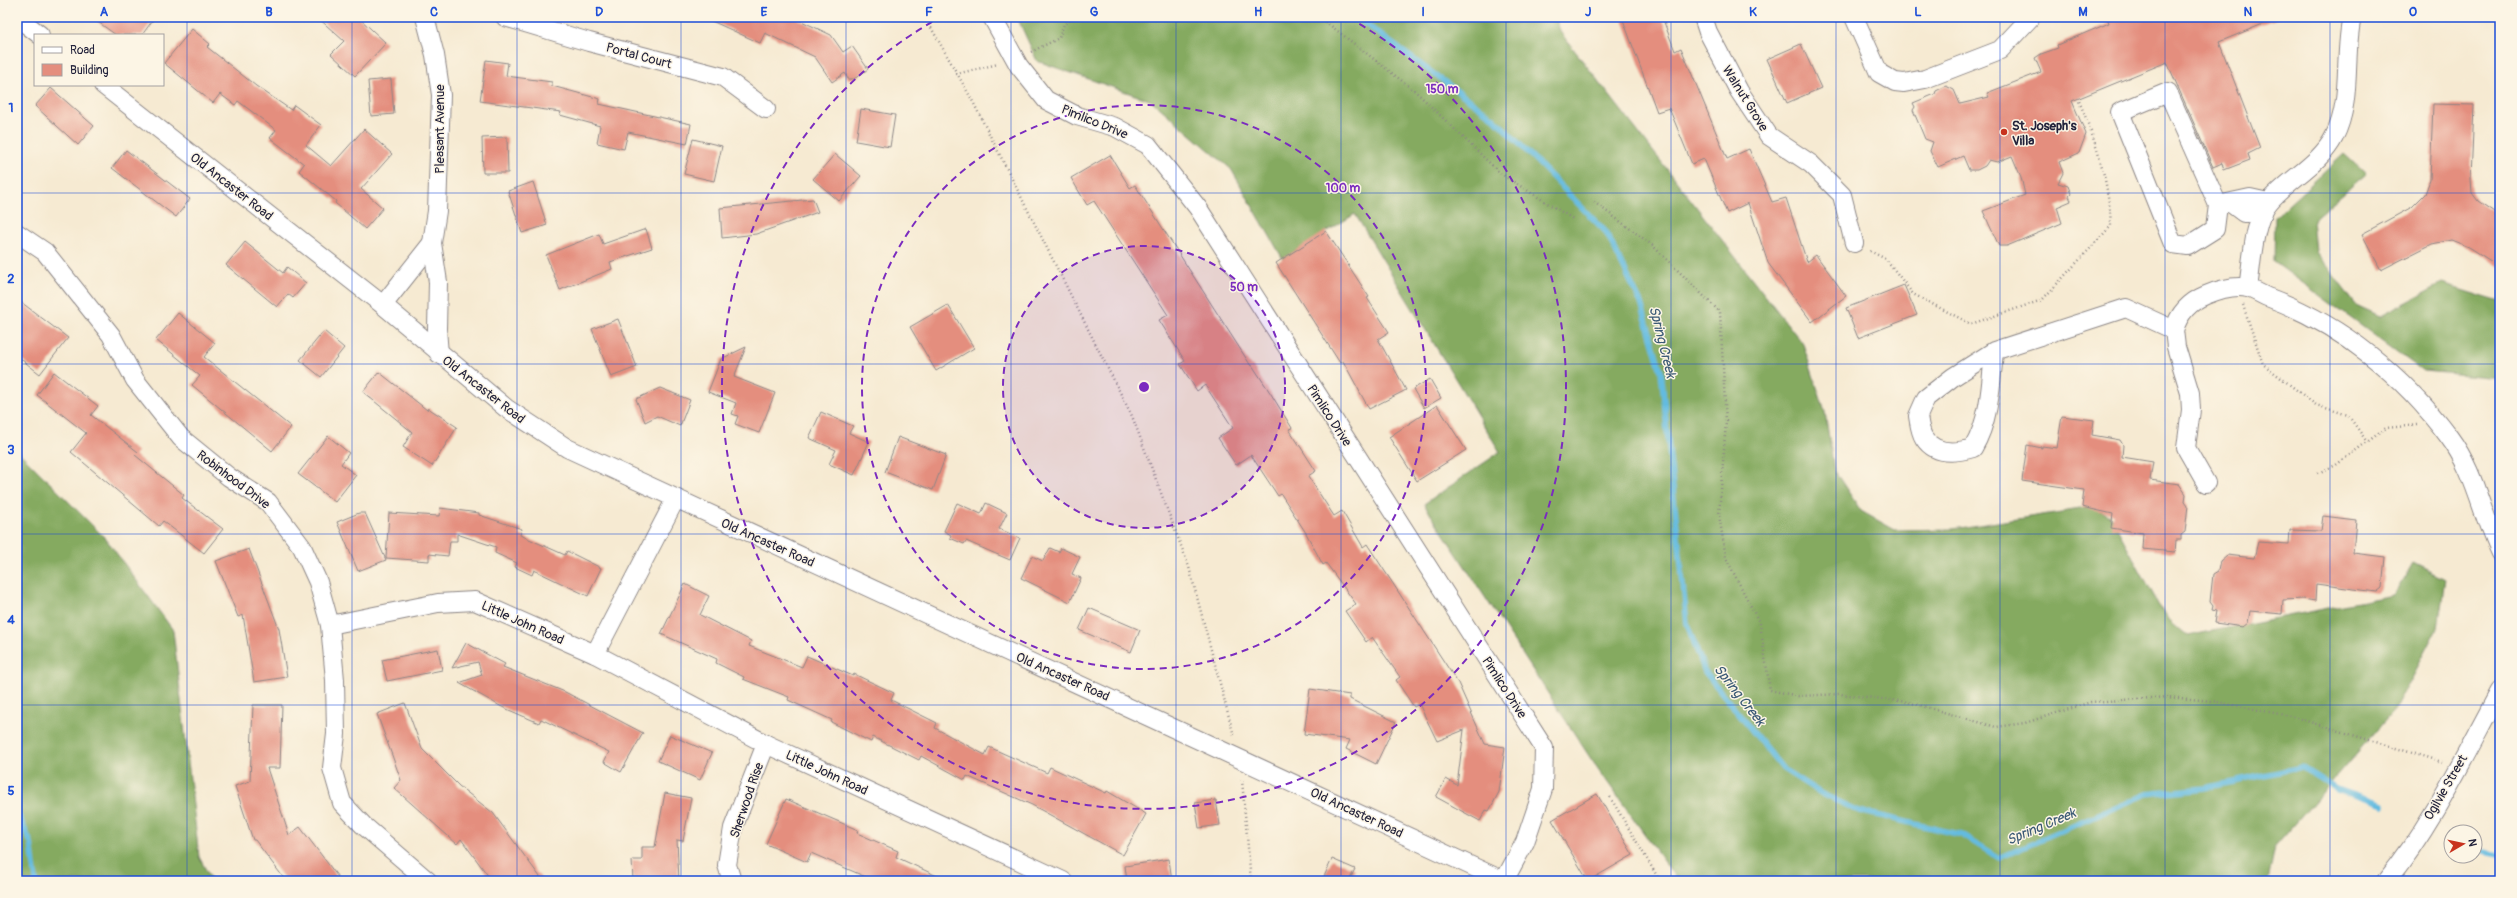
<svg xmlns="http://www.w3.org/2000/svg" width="2517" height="898" viewBox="0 0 2517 898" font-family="Pangolin,sans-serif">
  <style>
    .forest { fill: #85aa60; stroke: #54664e }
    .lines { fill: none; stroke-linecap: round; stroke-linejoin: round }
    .stream { stroke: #63bbe0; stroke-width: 5.5 }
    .building { fill: #e48e7e }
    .minor-casing { stroke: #8c8686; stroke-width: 20 }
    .path { stroke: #8c8686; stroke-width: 2.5; stroke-dasharray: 1 3; stroke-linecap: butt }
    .minor { stroke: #fff; stroke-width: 18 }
    .grid { fill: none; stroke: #1d4ed8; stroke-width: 1; stroke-opacity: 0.55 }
    .ring { fill: none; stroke: #7b2cbf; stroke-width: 2; stroke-dasharray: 7 5 }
    .poi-dot { fill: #c8321e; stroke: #fcf5e5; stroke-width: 1.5 }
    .labels { text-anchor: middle; stroke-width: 3; stroke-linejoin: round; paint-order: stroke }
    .street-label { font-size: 13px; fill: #22223b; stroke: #fcf5e5 }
    .poi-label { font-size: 13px; font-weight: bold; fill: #22223b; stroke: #fcf5e5; text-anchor: start }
    .water-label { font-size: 14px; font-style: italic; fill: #395875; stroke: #fcf5e5 }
    .centre { fill: #7b2cbf; stroke: #fcf5e5; stroke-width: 2 }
    .ring-label { font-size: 12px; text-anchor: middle; font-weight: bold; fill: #7b2cbf; stroke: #fcf5e5; stroke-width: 3; stroke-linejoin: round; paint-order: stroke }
    .neatline { fill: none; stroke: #1d4ed8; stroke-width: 1.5 }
    .grid-label { font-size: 13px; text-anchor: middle; font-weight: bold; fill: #1d4ed8 }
  </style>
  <rect width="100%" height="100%" fill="#fcf5e5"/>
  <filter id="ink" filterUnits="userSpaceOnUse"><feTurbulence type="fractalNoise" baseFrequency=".025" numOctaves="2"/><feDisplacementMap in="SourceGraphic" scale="8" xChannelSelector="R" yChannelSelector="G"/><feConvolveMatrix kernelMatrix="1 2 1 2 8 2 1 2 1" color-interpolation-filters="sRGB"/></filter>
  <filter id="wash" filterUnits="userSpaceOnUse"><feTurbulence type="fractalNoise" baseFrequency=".012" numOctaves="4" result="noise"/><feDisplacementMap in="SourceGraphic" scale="16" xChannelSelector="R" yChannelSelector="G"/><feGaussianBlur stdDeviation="0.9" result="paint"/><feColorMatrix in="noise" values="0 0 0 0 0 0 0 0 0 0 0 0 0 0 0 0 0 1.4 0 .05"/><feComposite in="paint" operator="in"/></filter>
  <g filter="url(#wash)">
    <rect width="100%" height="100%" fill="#f6ead2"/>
    <g class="forest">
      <polygon points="1017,17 1555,17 1561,33 1803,344 1825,412 1834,470 1861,511 1895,530 1953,529 2093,507 2111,517 2166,618 2187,636 2394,595 2413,563 2445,579 2438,628 2396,708 2275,847 2268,881 1678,881 1591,759 1424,504 1500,452 1355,214 1283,259 1231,169 1152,101 1037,61"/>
      <polygon points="2344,154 2366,174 2313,219 2316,252 2356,305 2380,316 2442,284 2500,302 2500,378 2423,371 2274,262 2275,217"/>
      <polygon points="17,450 106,539 173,630 199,857 212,881 17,881"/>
    </g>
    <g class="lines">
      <g class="stream">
        <polyline points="1356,17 1494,118 1606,232 1641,303 1661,371 1687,624 1705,672 1783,769 1822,794 1859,811 1962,835 1999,858 2146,794 2205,788 2302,767 2337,789 2383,805"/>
        <polyline points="17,812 31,843 36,881"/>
        <polyline points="2475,849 2500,854"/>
      </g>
    </g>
    <g id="blocks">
      <g class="building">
        <polygon points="91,17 155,17 142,35 116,35"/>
        <polygon points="317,17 358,17 386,43 355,76 331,54 344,41"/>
        <polygon points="703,17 793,17 831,35 843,52 852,46 868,69 854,79 848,79 845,73 832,82 815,57 765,33 760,43"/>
        <polygon points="1622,17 1662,17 1675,51 1681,48 1727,159 1749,149 1772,202 1786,198 1807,262 1816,255 1846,296 1812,322 1768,263 1748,203 1727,213 1704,159 1692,164 1669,108 1657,112"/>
        <polygon points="2107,17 2280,17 2219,42 2260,148 2248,154 2250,160 2224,170 2222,163 2213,167 2167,62 2072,101 2086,134 2079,153 2059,162 2063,173 2058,183 2068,186 2071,194 2069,196 2071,201 2057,207 2062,223 2007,246 1999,246 1983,211 2025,195 2021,177 2012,156 1997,162 1989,160 1985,166 1977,170 1969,170 1963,156 1938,167 1930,151 1933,142 1925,139 1913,110 1915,107 1913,103 1935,94 1936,91 1946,86 1954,90 1960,104 1989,97 1987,93 2041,72 2035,58 2041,54 2058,48 2057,45 2109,23"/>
        <polygon points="192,29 210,44 207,47 256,86 291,110 294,105 321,125 306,145 331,166 364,129 392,154 361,189 383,208 365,229 335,203 336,201 299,171 304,164 270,138 276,130 238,101 235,105 220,94 213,103 164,63"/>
        <polygon points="1801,44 1821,88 1787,103 1767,59"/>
        <polygon points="486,60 508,63 506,76 552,82 552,86 600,99 599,104 691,124 687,144 628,132 624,149 597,143 600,126 560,115 561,112 480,101"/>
        <polygon points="391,79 394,114 371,116 368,81"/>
        <polygon points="51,88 94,126 78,145 35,106"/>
        <polygon points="2433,104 2474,105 2471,179 2472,193 2478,201 2500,216 2500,267 2469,247 2451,240 2432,244 2381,270 2362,234 2412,207 2425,194 2430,180"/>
        <polygon points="861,109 895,115 890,147 856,141"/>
        <polygon points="507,137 508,173 483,173 482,138"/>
        <polygon points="693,139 722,146 714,181 684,174"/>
        <polygon points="126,150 190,199 176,217 112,168"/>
        <polygon points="835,154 861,176 839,201 813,179"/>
        <polygon points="1110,155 1130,188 1135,185 1251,366 1252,365 1271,394 1292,428 1289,429 1316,471 1308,476 1334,516 1342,511 1363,547 1367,544 1458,683 1485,744 1505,747 1499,792 1489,811 1486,810 1480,821 1436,797 1446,779 1457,785 1464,730 1437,741 1419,704 1414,707 1396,680 1400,677 1372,637 1366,642 1345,611 1356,604 1326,563 1323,565 1306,533 1281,494 1278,496 1251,455 1236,465 1218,438 1233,428 1205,385 1197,391 1180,364 1185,361 1159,320 1168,315 1094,201 1087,205 1071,178"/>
        <polygon points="533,182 547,225 522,233 508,191"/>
        <polygon points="813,199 818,212 756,234 722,238 720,208"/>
        <polygon points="646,229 652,248 610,262 612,269 560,290 546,255 599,234 603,244"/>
        <polygon points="1326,231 1369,297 1367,298 1389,332 1378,339 1406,390 1369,409 1343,361 1340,363 1276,263"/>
        <polygon points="245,242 283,273 287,267 306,283 293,298 288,294 277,307 226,265"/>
        <polygon points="1904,285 1917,315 1858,338 1846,308"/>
        <polygon points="17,299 68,338 40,374 17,356"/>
        <polygon points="948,305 974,348 936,371 910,327"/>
        <polygon points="178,313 215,343 204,357 291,427 272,451 192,385 200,376 156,340"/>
        <polygon points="618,319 637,367 611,377 592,329"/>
        <polygon points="324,331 344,348 321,377 300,360"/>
        <polygon points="746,347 734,377 775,393 759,433 735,424 738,416 732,414 736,403 708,392 721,359"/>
        <polygon points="54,372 98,406 91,415 138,452 135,455 184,495 182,498 223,529 204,553 163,521 159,526 71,452 86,433 37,395"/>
        <polygon points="379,372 427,410 428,408 457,427 432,466 403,447 412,432 363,392"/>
        <polygon points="1430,379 1441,398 1424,408 1413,389"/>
        <polygon points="660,388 690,400 680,426 657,416 645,422 636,399"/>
        <polygon points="1437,405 1466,450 1417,481 1389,437"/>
        <polygon points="821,412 853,426 849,433 869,442 854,475 829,464 836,450 809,438"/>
        <polygon points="2062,416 2094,420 2092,435 2120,440 2123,445 2122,457 2153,462 2150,480 2179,484 2186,494 2185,501 2188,505 2185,532 2181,535 2181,540 2176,540 2175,552 2142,549 2143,533 2111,528 2113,514 2082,507 2084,490 2022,481 2027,445 2042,448 2042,446 2057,448"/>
        <polygon points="328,436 349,453 341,464 356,475 335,502 298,474"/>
        <polygon points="898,437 946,455 933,490 885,472"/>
        <polygon points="957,503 981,514 986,503 1007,513 999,529 1020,538 1010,560 966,541 964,544 950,538 951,535 944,531"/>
        <polygon points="440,508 479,513 479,515 522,529 520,535 565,555 567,551 601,568 588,596 534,570 532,575 515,567 517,563 495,553 496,547 457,534 457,541 450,541 448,556 429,554 429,561 386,558 389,513 439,516"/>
        <polygon points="359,513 365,513 386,560 358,571 337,522"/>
        <polygon points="2323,516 2356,520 2353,553 2385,557 2382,588 2377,592 2316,584 2315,601 2303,599 2283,600 2282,614 2250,611 2248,623 2243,627 2215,623 2217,611 2212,610 2213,606 2210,602 2213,574 2218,571 2220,561 2227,555 2254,558 2258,542 2289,544 2290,530 2321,531"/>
        <polygon points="1050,548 1059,552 1061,548 1080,557 1072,574 1081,578 1070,602 1021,578 1032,556 1043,561"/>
        <polygon points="249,549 279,629 287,677 254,682 243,615 238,617 216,561"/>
        <polygon points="685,584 709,596 700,615 751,641 749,646 802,667 807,656 853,676 854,674 894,693 891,700 937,723 935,728 985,755 989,747 1047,773 1050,767 1106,793 1107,791 1146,814 1123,855 1032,805 967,776 965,780 921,756 919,760 873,737 871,742 831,722 832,720 788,700 789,697 743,679 744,677 716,663 717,659 661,634"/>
        <polygon points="1089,608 1140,630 1131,652 1079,630"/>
        <polygon points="466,643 505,664 503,667 565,692 643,733 621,772 604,762 609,752 541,719 539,723 502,707 459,683 482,675 478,662 452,668"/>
        <polygon points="438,649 442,670 387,681 382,660"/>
        <polygon points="1310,689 1350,695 1350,699 1396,722 1376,764 1346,749 1350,740 1304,734"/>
        <polygon points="405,703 422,749 459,786 493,813 543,881 492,881 461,839 457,844 394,788 401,780 377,714"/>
        <polygon points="253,705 282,705 280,768 267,768 289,835 300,827 341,881 286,881 255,840 253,840 235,786 250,781"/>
        <polygon points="670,735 712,753 700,780 658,761"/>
        <polygon points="665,793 691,798 683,841 677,840 679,881 633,881 632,860 642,860 642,847 655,847"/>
        <polygon points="1597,794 1633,855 1588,881 1552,820"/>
        <polygon points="786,799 858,830 857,833 898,851 896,857 948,881 875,881 811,853 807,862 766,844"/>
        <polygon points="1216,800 1220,825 1199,828 1195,803"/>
        <polygon points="1169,859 1172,881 1127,881 1125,866"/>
        <polygon points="1332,859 1355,869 1349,881 1322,881"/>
      </g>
    </g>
  </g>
  <g filter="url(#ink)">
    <use href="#blocks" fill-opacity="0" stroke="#8c8686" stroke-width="1"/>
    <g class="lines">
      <g class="minor-casing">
        <g id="minor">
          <polyline points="17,17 40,35"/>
          <polyline points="425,17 435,55 441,95 437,211 432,243 438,282 437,329 439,354"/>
          <polyline points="505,17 589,42 723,77 766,109"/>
          <polyline points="992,17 1019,66 1046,100 1077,116 1115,127 1148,145 1198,208 1544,748 1543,789 1525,842 1504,881"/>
          <polyline points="1703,17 1708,32 1739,91 1769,136 1811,164 1842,195 1854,243"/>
          <polyline points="1854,17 1879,73 1895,82 1904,83 1925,79 2000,50 2031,17"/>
          <polyline points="103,85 383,305 506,408 567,448 1504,881"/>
          <polygon points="2168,92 2218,205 2215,229 2188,246 2173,244 2120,112"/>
          <polyline points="2232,204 2244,213 2263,213"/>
          <polyline points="2218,205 2250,198 2268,202"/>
          <polyline points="17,233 45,252 111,335 135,380 181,438 229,477 268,502 302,547 318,582 330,625 335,680 336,734 332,768 342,803 363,825 428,881"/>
          <path d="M2248,288c4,-24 5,-69 22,-87 19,-22 51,-38 64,-64 19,-37 9,-81 18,-120"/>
          <polyline points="383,305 432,243"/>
          <path d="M2174,330c5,-17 15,-28 32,-35 12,-5 29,-10 42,-7 7,2 15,8 22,10 72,27 134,78 179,139 27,36 32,77 51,116"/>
          <path d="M1994,351c-3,33 -4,69 -21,97 -17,5 -38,7 -49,-10 -4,-6 -5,-16 -6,-22l8,-18 27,-21 41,-26 132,-43 48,22 2,17 14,46 1,17 -5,38 20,35"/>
          <polyline points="330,625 438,603 475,601 595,654 766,744 1063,881"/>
          <polyline points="595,654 675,500"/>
          <polyline points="732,881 727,865 733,828 766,744"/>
          <path d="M2386,881c45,-54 80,-128 114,-190"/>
        </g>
      </g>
      <g class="path">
        <polyline points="925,17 971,98 1132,416 1189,567 1234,736"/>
        <polyline points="1314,17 1326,22 1415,91 1501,174 1573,219"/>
        <polyline points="1031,52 1059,38 1064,24 1073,19 1084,17"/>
        <polyline points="956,74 998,64"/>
        <polyline points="1594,202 1652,245 1720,312 1726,422 1719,515 1726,558 1760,624 1770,690 1798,696 1840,694 1908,702 1996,727 2025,723 2091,702 2168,697 2212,701 2290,716 2442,762"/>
        <path d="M1870,251l16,8 27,35 58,30 71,-24 69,-74c-2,-45 -15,-84 -32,-125"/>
        <polyline points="2243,305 2263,364 2316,405 2348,415 2367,442"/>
        <polyline points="2318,473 2336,465 2386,428 2417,425"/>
        <polyline points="1242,780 1251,881"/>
        <polyline points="1610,797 1660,881"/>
      </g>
      <use href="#minor" class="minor"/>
    </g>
  </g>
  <path class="grid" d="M187,17v864M352,17v864M517,17v864M681,17v864M846,17v864M1011,17v864M1176,17v864M1341,17v864M1506,17v864M1671,17v864M1836,17v864M2000,17v864M2165,17v864M2330,17v864M17,193h2483M17,364h2483M17,534h2483M17,705h2483"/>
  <circle cx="1144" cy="387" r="141" fill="#7b2cbf" fill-opacity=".12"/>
  <g class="ring">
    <circle cx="1144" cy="387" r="141"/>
    <circle cx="1144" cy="387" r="282"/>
    <path d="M1349 18A422 422 0 1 1 939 18"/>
  </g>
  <circle class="poi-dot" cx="2004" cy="132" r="4"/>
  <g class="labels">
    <g class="street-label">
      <text transform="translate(639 55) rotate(15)" y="5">Portal Court</text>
      <text transform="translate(1746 98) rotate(58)" y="5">Walnut Grove</text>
      <text transform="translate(1095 121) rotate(22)" y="5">Pimlico Drive</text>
      <text transform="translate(439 129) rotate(-90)" y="5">Pleasant Avenue</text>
      <text transform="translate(232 186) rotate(38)" y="5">Old Ancaster Road</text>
      <text transform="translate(484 389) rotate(38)" y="5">Old Ancaster Road</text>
      <text transform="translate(1330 415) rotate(57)" y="5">Pimlico Drive</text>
      <text transform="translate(234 479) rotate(37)" y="5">Robinhood Drive</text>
      <text transform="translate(768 542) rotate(24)" y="5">Old Ancaster Road</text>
      <text transform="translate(523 622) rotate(24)" y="5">Little John Road</text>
      <text transform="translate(1063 676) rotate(24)" y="5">Old Ancaster Road</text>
      <text transform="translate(1505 687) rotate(57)" y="5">Pimlico Drive</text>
      <text transform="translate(827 772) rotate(25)" y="5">Little John Road</text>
      <text transform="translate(2445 787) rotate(-60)" y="5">Ogilvie Street</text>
      <text transform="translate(746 800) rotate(-71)" y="5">Sherwood Rise</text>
      <text transform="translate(1357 812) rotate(25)" y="5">Old Ancaster Road</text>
    </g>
    <g class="poi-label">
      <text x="2012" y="130">St. Joseph's<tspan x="2012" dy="15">Villa</tspan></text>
    </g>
    <g class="water-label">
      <text transform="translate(1663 342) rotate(76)" y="5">Spring Creek</text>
      <text transform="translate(1740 695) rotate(52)" y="5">Spring Creek</text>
      <text transform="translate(2041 826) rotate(-23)" y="5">Spring Creek</text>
    </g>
  </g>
  <circle cx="1144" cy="387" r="6" class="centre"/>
  <g class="ring-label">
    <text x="1442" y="93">150 m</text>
    <text x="1343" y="192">100 m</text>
    <text x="1244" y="291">50 m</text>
  </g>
  <rect width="2517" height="898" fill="none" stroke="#fcf5e5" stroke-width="44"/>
  <rect x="34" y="34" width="130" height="52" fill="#fcf5e5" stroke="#a5a1a1"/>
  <rect x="42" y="47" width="20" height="6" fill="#ffffff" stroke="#a5a1a1"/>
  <text x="70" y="54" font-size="12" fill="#22223b">Road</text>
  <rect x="42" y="64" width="20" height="12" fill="#e48e7e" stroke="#a5a1a1"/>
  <text x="70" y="74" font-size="12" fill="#22223b">Building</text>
  <g transform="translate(2463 844) rotate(81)"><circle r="19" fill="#fcf5e5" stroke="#a5a1a1"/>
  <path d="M0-3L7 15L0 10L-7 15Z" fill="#c8321e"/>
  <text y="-6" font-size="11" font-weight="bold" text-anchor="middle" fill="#22223b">N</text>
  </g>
  <rect x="22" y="22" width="2473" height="854" class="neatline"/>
  <g class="grid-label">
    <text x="104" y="16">A</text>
    <text x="269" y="16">B</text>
    <text x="434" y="16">C</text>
    <text x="599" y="16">D</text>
    <text x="764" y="16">E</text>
    <text x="929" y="16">F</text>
    <text x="1094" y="16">G</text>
    <text x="1258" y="16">H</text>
    <text x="1423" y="16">I</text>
    <text x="1588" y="16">J</text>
    <text x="1753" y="16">K</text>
    <text x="1918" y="16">L</text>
    <text x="2083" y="16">M</text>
    <text x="2248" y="16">N</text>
    <text x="2413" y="16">O</text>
    <text x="11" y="112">1</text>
    <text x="11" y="283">2</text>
    <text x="11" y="454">3</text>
    <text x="11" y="624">4</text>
    <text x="11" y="795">5</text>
  </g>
</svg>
